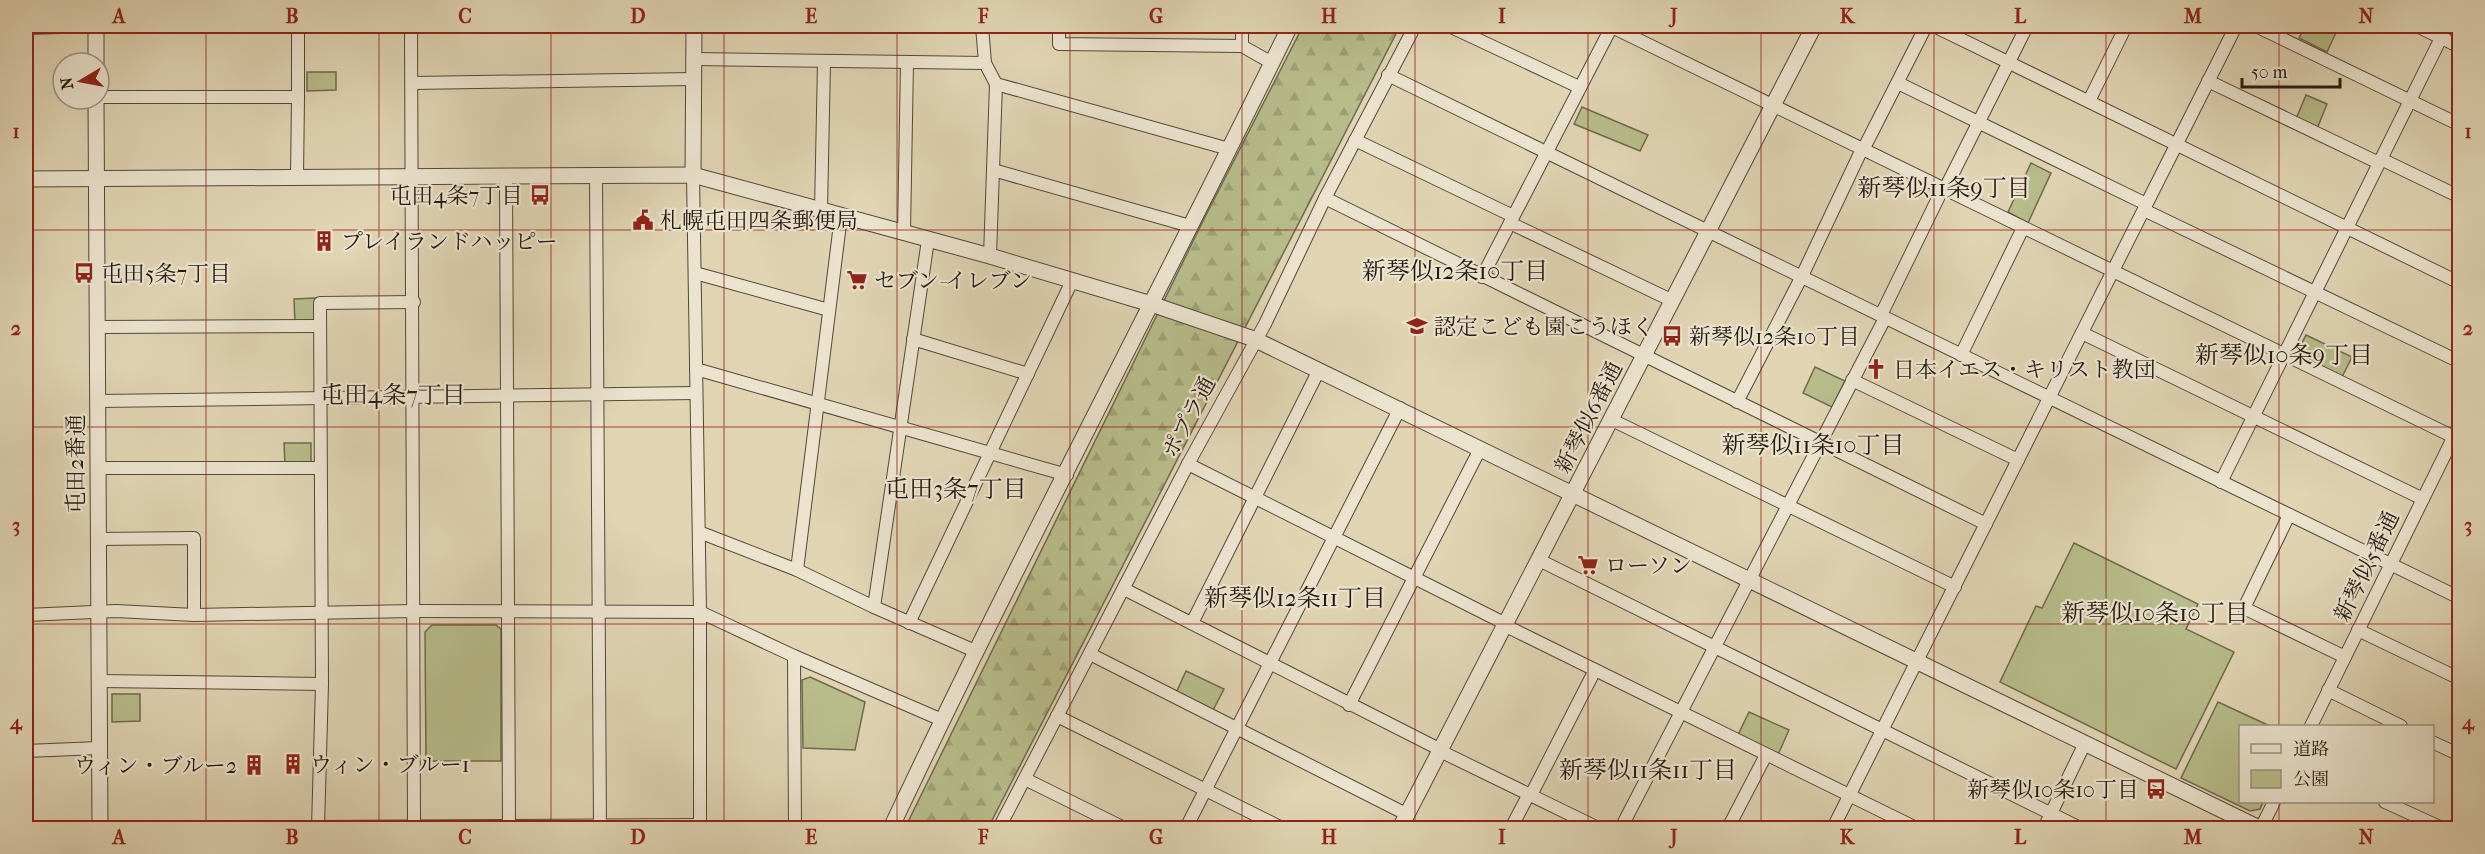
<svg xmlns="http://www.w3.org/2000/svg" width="2485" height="854" viewBox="0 0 2485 854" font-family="'IM FELL French Canon','Noto Serif JP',serif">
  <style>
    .green { fill: #b7bc8a; stroke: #6e6a4d; stroke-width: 1.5 }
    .forest { fill: url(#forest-firs); stroke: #6e6a4d; stroke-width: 1.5 }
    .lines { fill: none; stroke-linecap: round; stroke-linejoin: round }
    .minor-casing { stroke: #534839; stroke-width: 14 }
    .tertiary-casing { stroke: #534839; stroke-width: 17 }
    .minor { stroke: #ebe3ce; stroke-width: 12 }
    .tertiary { stroke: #ebe3ce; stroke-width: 15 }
    .grid { fill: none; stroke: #8f2418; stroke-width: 1.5; stroke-opacity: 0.55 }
    .labels { text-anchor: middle; stroke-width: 4.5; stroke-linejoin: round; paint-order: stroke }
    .poi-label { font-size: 22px; fill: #241910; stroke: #ebe3ce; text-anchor: start }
    .street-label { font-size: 22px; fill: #241910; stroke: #ebe3ce }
    .neighbourhood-label { font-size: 24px; fill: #241910; stroke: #ebe3ce }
    .neatline { fill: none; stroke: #8f2418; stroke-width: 2 }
    .grid-label { font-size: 20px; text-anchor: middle; font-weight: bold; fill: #8f2418 }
  </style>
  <defs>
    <pattern id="forest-firs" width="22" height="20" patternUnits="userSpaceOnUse" patternTransform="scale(1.5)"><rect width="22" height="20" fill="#b7bc8a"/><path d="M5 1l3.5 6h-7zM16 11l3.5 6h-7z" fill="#9da176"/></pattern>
  </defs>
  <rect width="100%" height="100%" fill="#e0d4b3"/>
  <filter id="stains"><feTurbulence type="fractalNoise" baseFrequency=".00333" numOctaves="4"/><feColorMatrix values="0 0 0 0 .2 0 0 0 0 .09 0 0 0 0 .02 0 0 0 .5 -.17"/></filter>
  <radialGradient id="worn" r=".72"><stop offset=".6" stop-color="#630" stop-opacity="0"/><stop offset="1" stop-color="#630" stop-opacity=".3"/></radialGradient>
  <g class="green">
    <polygon points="2305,26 2339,26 2327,52 2299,38"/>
    <polygon points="307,72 336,72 336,90 307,91"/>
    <polygon points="2306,95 2327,104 2317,129 2296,119"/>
    <polygon points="1582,107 1648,135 1640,151 1574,124"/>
    <polygon points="2031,163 2051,173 2028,223 2008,212"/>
    <polygon points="315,298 316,324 295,324 294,299"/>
    <polygon points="2306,335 2352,357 2342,377 2296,355"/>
    <polygon points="1815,367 1845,381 1832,407 1803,393"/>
    <polygon points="284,443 311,443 311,465 285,465"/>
    <polygon points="2074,543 2198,604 2186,629 2234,652 2176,769 2000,682 2036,606 2042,608"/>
    <polygon points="432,625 496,625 501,629 501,761 426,761 425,632"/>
    <polygon points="1186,671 1224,689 1212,712 1176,693"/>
    <polygon points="810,677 865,702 855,750 803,748 802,680"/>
    <polygon points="112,694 140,694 140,721 112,722"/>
    <polygon points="2218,702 2270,726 2240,726 2240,802 2263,802 2260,809 2250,811 2181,778"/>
    <polygon points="1749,712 1789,730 1777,757 1737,737"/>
  </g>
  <polygon class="forest" points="1303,26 1400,26 988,828 905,828 1206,215"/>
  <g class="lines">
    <g class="minor-casing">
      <g id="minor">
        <polyline points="411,26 414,828"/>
        <polyline points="982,26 985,63 996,84 990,256"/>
        <polyline points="1059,26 1059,44 1242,46 1272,63"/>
        <polyline points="1449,26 1579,87"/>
        <polyline points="1610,26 2460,440"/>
        <polyline points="1934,26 2460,283"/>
        <polyline points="2256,26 2460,125"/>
        <polyline points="2417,26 2460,47"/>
        <polyline points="26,28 96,26"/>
        <polyline points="1242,46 1242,26"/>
        <polyline points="694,59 985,63"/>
        <polyline points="1388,75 2460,598"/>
        <polyline points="2208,81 2379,163"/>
        <polyline points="412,83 694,79"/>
        <polyline points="1898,83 2146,204"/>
        <polyline points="996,84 1229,149"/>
        <polyline points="99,97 298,97 297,177"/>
        <polyline points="298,97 298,26"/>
        <polyline points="2089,101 2126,26"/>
        <polyline points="1355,140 1513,216"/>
        <polyline points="1863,150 1926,26"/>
        <polyline points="2381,159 2460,197"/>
        <polyline points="993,170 1190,226"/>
        <polyline points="693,175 700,612 700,828"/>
        <polyline points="506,176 509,828"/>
        <polyline points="596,176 600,828"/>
        <polyline points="1945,189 2027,26"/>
        <polyline points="1325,198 1986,524"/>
        <polyline points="821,210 824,62"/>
        <polyline points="2144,210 2460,362"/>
        <polyline points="1510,223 1673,301"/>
        <polyline points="904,232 907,63"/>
        <polyline points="695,273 829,310"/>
        <polyline points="1482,277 1612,26"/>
        <polyline points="1881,315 1943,188"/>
        <polyline points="98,327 320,326"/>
        <polyline points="2082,333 2423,499"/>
        <polyline points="913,339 1028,374"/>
        <polyline points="1961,355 2023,228"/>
        <polyline points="696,369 1067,475"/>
        <polyline points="1852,380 2018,460"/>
        <polyline points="98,401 696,393"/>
        <polyline points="1737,402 1802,276 1862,149"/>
        <polyline points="1612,420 1955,587"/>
        <polyline points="1188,464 1506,624"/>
        <polyline points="98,468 319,468"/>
        <polyline points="2221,482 2447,26"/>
        <polyline points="2289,515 2244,608 2345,657"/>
        <polyline points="699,532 797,570 874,607 975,651"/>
        <polyline points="98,539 194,538 194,615"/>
        <polyline points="1539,560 2080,828"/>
        <polyline points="797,570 841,216"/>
        <polyline points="1124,589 1441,750"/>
        <polyline points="874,607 928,240"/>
        <polyline points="26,615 116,611 194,615 414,611 700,612 794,656 942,720"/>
        <polyline points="909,623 1072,281"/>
        <polyline points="1192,623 1319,370"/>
        <polyline points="1506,626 1916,828"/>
        <polyline points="2358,630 2460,679"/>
        <polyline points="1090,654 1408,815"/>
        <polyline points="794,656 795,828"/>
        <polyline points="99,681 322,684"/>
        <polyline points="2328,690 2401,726"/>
        <polyline points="1349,705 1480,449"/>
        <polyline points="1057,716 1282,828"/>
        <polyline points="2311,726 2460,424"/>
        <polyline points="2432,742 2460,755"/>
        <polyline points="26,751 99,748"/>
        <polyline points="1440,751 1598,828"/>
        <polyline points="1025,779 1124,828"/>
        <polyline points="1531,795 1595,670"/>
        <polyline points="2385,802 2442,828"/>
        <polyline points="26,827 100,828"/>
        <polyline points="318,827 700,825"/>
        <polyline points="318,828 322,684 320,303 414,302"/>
        <polyline points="999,828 1188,464 1265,324 1325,198 1415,26"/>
        <polyline points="1186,828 1400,408"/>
        <polyline points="1511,828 1529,794"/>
        <polyline points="1621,828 1885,318"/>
        <polyline points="1728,828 1766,755"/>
        <polyline points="1833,828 2236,26"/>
        <polyline points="2044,828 2085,743"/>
        <polyline points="2261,828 2274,802"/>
      </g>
    </g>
    <g class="tertiary-casing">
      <g id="tertiary">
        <polyline points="96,63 96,26"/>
        <polyline points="96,99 100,828"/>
        <polyline points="693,175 694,26"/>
        <polyline points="26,179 693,175 990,256 1151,304 1254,339 2259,828"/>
        <path d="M891,828c127,-270 268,-534 399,-802"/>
        <polyline points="1400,828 1814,26"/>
      </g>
    </g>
    <use href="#minor" class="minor"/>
    <use href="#tertiary" class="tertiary"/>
  </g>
  <path class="grid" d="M206,26v802M379,26v802M551,26v802M724,26v802M897,26v802M1070,26v802M1242,26v802M1415,26v802M1588,26v802M1761,26v802M1934,26v802M2106,26v802M2279,26v700M26,230h2434M26,427h2434M26,624h2434M2279,802v26"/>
  <defs>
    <g id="bus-bare" transform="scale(1.62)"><path d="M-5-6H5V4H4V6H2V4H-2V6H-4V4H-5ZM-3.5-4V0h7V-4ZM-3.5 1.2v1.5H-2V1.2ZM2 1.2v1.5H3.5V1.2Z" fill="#8f2418" stroke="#ebe3ce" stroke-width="2.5" paint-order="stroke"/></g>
    <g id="civic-bare" transform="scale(1.62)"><path d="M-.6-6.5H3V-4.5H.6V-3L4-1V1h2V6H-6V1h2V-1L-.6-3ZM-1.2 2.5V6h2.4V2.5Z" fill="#8f2418" stroke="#ebe3ce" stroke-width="2.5" paint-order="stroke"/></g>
    <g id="building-bare" transform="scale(1.62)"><path d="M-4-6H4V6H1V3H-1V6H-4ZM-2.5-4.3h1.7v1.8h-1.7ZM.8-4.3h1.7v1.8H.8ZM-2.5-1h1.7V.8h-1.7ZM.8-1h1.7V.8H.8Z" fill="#8f2418" stroke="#ebe3ce" stroke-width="2.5" paint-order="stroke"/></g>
    <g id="supermarket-bare" transform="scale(1.62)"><path d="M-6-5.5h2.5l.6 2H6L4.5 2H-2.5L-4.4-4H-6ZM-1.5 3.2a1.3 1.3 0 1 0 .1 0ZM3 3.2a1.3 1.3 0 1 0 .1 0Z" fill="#8f2418" stroke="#ebe3ce" stroke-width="2.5" paint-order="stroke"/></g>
    <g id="school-bare" transform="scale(1.62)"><path d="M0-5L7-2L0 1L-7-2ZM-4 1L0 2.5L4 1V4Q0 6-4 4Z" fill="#8f2418" stroke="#ebe3ce" stroke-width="2.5" paint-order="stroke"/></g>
    <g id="church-bare" transform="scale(1.62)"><path d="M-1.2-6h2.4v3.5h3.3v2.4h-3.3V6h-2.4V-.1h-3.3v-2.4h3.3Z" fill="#8f2418" stroke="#ebe3ce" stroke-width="2.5" paint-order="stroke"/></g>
  </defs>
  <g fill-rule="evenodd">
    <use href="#bus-bare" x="540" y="195"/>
    <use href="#civic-bare" x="643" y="220"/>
    <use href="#building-bare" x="324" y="241"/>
    <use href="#bus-bare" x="84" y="273"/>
    <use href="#supermarket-bare" x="857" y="280"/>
    <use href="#school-bare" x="1417" y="326"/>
    <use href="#bus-bare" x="1672" y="336"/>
    <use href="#church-bare" x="1876" y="369"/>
    <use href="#supermarket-bare" x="1588" y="565"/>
    <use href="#building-bare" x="293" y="764"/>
    <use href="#building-bare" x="254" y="765"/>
    <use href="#bus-bare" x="2156" y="789"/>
  </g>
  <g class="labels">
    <g class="poi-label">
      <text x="523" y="203" text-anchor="end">屯田4条7丁目</text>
      <text x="660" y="228">札幌屯田四条郵便局</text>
      <text x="341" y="249">プレイランドハッピー</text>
      <text x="101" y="281">屯田5条7丁目</text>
      <text x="874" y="288">セブン-イレブン</text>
      <text x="1434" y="334">認定こども園こうほく</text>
      <text x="1689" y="344">新琴似12条10丁目</text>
      <text x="1893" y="377">日本イエス・キリスト教団</text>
      <text x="1605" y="573">ローソン</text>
      <text x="310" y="772">ウィン・ブルー1</text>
      <text x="237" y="773" text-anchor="end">ウィン・ブルー2</text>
      <text x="2139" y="797" text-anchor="end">新琴似10条10丁目</text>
    </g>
    <g class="street-label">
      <text transform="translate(1188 417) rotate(-62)" y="8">ポプラ通</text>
      <text transform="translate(1588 417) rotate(-63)" y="8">新琴似6番通</text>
      <text transform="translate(75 464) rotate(-90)" y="8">屯田2番通</text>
      <text transform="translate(2366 566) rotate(-64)" y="8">新琴似5番通</text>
    </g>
    <g class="neighbourhood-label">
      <text x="1944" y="196">新琴似11条9丁目</text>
      <text x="1455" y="279">新琴似12条10丁目</text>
      <text x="2284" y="363">新琴似10条9丁目</text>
      <text x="393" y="403">屯田4条7丁目</text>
      <text x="1813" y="453">新琴似11条10丁目</text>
      <text x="956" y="497">屯田3条7丁目</text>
      <text x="1295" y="606">新琴似12条11丁目</text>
      <text x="2155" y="621">新琴似10条10丁目</text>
      <text x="1648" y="778">新琴似11条11丁目</text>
    </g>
  </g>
  <rect width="2485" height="854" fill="none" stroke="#e0d4b3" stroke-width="66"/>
  <rect x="2239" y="725" width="195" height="78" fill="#ebe3ce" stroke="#9b9282" stroke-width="1.5"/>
  <rect x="2251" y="744" width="30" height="9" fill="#ebe3ce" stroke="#9b9282" stroke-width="1.5"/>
  <text x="2293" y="755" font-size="18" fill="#241910">道路</text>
  <rect x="2251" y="770" width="30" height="18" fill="#b7bc8a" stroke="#9b9282" stroke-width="1.5"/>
  <text x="2293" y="785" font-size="18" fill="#241910">公園</text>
  <g transform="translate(81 81) rotate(260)"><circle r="28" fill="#ebe3ce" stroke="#9b9282" stroke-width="1.5"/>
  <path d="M0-4.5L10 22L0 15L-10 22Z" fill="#8f2418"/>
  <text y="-9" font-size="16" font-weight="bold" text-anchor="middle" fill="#241910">N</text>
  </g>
  <path d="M2242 78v9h98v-9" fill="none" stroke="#241910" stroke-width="3"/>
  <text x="2251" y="78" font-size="18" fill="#241910" stroke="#ebe3ce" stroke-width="4.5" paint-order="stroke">50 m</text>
  <rect x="33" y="33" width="2419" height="788" class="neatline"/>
  <g class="grid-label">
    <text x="119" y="23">A</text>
    <text x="292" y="23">B</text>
    <text x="465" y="23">C</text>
    <text x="638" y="23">D</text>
    <text x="811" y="23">E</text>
    <text x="983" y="23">F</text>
    <text x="1156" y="23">G</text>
    <text x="1329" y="23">H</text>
    <text x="1502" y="23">I</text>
    <text x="1674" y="23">J</text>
    <text x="1847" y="23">K</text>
    <text x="2020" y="23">L</text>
    <text x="2193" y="23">M</text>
    <text x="2366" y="23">N</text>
    <text x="16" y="138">1</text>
    <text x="2468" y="138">1</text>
    <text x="16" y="335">2</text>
    <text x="2468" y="335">2</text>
    <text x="16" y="532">3</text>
    <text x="2468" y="532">3</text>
    <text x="16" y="729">4</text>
    <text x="2468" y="729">4</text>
    <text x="119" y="844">A</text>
    <text x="292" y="844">B</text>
    <text x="465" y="844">C</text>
    <text x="638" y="844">D</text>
    <text x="811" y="844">E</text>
    <text x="983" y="844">F</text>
    <text x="1156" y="844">G</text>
    <text x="1329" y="844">H</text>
    <text x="1502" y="844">I</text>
    <text x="1674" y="844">J</text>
    <text x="1847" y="844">K</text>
    <text x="2020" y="844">L</text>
    <text x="2193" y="844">M</text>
    <text x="2366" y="844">N</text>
  </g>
  <rect width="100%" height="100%" filter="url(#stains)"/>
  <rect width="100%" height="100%" fill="url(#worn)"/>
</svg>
